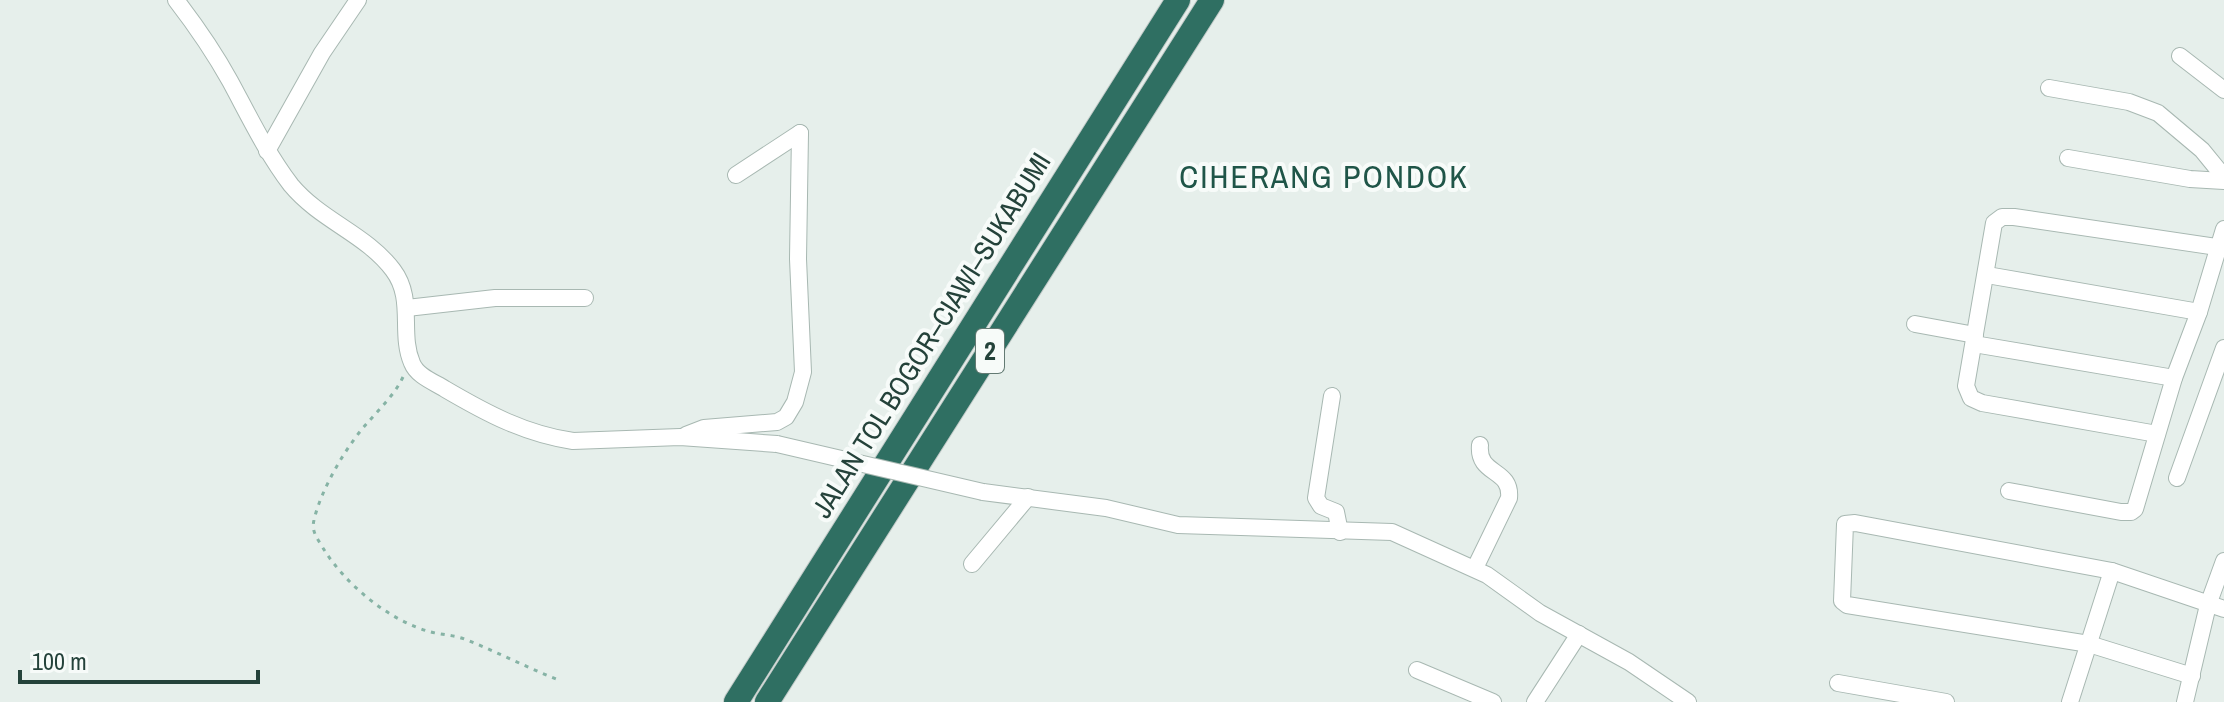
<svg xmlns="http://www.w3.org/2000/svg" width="2224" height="702" viewBox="0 0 2224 702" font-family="'Archivo Narrow',sans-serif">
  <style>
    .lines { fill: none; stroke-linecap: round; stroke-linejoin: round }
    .minor-casing { stroke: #a8b8b2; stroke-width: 18 }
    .motorway-casing { stroke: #c2cac8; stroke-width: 26 }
    .path { stroke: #86b3a5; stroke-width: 3; stroke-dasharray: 4 6; stroke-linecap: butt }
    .minor { stroke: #fff; stroke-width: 16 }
    .motorway { stroke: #2f6f62; stroke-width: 24 }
    .minor-bridge-casing { stroke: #a8b8b2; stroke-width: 18; stroke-linecap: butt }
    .minor-bridge { stroke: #fff; stroke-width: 16 }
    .labels { text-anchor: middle; stroke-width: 8; stroke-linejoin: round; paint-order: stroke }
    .shield { fill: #f7fbf9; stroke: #637a73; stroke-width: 2 }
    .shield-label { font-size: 26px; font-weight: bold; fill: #24423a }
    .street-label { font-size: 28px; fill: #24423a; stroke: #f7fbf9 }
    .quarter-label { font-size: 32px; letter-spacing: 2px; fill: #1f5548; stroke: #f7fbf9 }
  </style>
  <rect width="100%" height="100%" fill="#e6efeb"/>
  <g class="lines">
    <g class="minor-casing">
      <g id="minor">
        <path d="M176,0c20,26 38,52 54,81 19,35 36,71 61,104 30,36 75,49 102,85 22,29 6,63 19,93 5,13 22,19 33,26 41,24 80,45 128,52l107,-4 97,7"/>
        <polyline points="2180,56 2224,90"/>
        <polyline points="2049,88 2129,102 2158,113 2202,150 2224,177"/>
        <polyline points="267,151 322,53 358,0"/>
        <polyline points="2068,158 2190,179 2224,181"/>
        <polyline points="736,175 800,133"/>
        <polyline points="1987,275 2199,312"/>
        <polyline points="407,308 495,298 585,298"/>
        <polyline points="1915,324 1975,335"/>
        <polyline points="1974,344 2174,378"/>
        <polyline points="1332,396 1316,498 1321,506 1336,512 1340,532"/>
        <polyline points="2157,434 1982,403 1971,398 1966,386 1994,223 2002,217 2014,217 2224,248"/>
        <polyline points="686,435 704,428 777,422 786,417 795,402 803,372 798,259 800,133"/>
        <polyline points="2177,478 2224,348"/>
        <polyline points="2009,491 2121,512 2131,512 2135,509 2174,378 2199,312 2224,229"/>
        <polyline points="983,492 1106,508 1178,525 1392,532 1487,575 1540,613 1629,662 1688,702"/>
        <polyline points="972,564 1028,497"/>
        <path d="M1475,568l34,-70c3,-30 -32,-22 -29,-53"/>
        <polyline points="1417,670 1493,702"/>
        <polyline points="2192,676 2089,644 1847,605 1842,601 1845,524 1855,523 2112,571 2224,609"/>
        <polyline points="1838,683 1946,702"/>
        <polyline points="1535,702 1579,634"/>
        <polyline points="2070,702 2112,571"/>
        <polyline points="2185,702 2208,605 2224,561"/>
      </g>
    </g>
    <g class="motorway-casing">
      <g id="motorway">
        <polyline points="736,702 1178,0"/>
        <polyline points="767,702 1212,0"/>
      </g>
    </g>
    <path class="path" d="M403,377c-8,17 -21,29 -33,43 -22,23 -49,69 -56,100 -3,12 4,19 9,28 22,36 66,73 108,84 12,3 24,3 36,8 30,12 59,27 89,39"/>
    <use href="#minor" class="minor"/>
    <use href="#motorway" class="motorway"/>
    <g class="minor-bridge-casing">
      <polyline id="minor-bridge" points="777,444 983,492"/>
    </g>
    <use href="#minor-bridge" class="minor-bridge"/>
  </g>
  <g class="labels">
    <rect class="shield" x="976" y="329" width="28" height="44" rx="6"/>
    <g class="shield-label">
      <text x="990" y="360">2</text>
    </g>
    <g class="street-label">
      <text transform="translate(931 335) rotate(-58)" y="10">JALAN TOL BOGOR–CIAWI–SUKABUMI</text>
    </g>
    <g class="quarter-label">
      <text x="1324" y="188">CIHERANG PONDOK</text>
    </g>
  </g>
  <path d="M20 670v12h238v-12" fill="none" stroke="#24423a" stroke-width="4"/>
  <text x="32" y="670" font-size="24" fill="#24423a" stroke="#f7fbf9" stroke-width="6" paint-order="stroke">100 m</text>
</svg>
